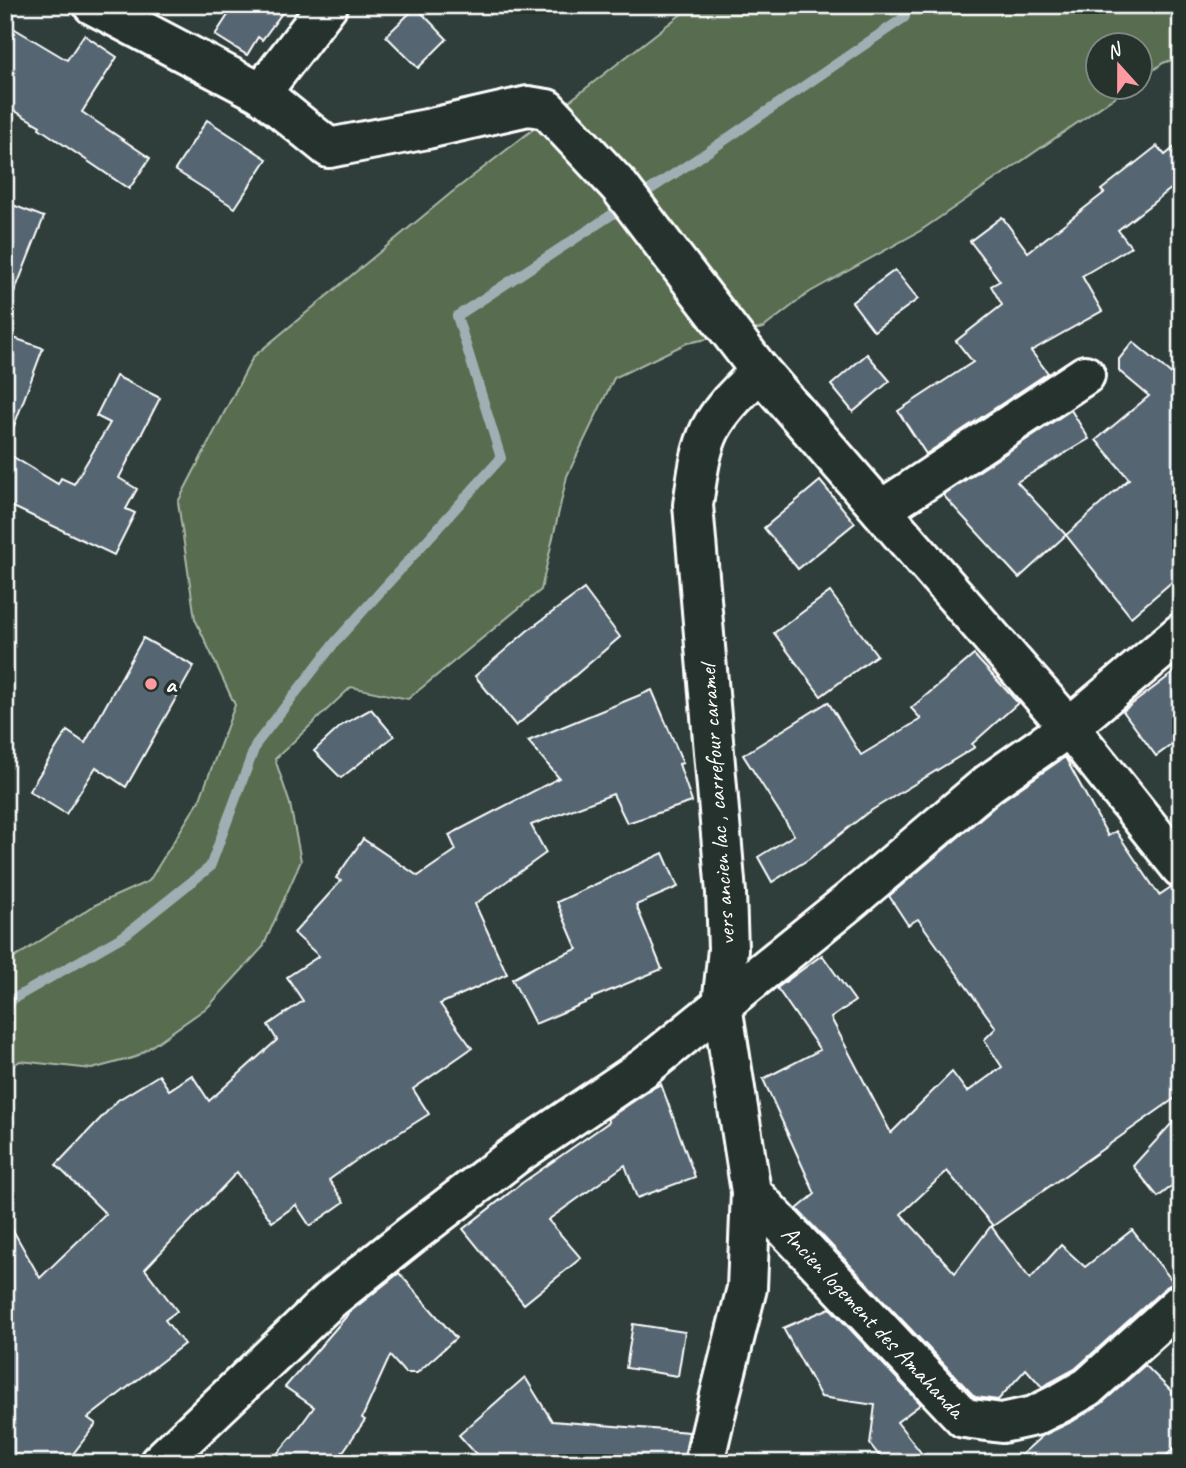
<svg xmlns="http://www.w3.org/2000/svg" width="1186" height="1468" viewBox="0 0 1186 1468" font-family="Caveat,sans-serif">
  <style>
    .green { fill: #596c50; stroke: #acb6a8; stroke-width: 2 }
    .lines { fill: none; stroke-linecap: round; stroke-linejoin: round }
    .stream { stroke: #a0afb4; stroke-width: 10 }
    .building { fill: #556672; stroke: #fff; stroke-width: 2 }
    .minor-casing { stroke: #fff; stroke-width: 44 }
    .minor { stroke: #26332d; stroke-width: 38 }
    .poi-dot { fill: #ff9aa2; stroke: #26332d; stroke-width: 2.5 }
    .labels { text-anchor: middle; stroke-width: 7; stroke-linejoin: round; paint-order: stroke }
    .poi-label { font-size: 24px; font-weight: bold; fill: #fff; stroke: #26332d; text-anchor: start }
    .street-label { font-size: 24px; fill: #fff; stroke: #26332d }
  </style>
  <rect width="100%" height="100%" fill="#2f3d3b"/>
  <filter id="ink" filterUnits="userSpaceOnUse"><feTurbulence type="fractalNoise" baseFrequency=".0143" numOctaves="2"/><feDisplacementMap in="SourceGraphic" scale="14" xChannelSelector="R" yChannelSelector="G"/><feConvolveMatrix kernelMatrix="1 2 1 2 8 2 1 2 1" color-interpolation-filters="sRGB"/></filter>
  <g filter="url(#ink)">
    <polygon class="green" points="693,5 1181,5 1181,57 1163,63 1141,79 1140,46 1098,46 1098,88 1128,88 920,231 810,292 763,328 687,343 614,378 567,476 541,590 408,699 351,687 275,759 290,804 301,861 263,947 209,1006 136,1057 92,1069 20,1061 5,1071 5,964 95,905 149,881 200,799 235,705 195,619 178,502 253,357 451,193"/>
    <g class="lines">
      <polyline class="stream" points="5,1010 13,999 125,935 210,867 256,744 336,641 501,458 457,316 706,153 905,17 905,5"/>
    </g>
    <g class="building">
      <polygon points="214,5 288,5 262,40 258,37 247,55 215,35 228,15"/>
      <polygon points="416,7 447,39 418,68 386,36"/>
      <polygon points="5,23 67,60 84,35 117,57 82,112 150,158 129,189 39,128 40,126 5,105"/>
      <polygon points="207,120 267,159 235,208 175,170"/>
      <polygon points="1181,142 1181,181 1118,230 1131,247 1082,276 1102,311 1031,351 1048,373 926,454 898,411 973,362 956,341 1002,305 991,286 1000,281 970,241 1002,217 1028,252 1104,193 1101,190 1157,146 1165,155"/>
      <polygon points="5,202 44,217 7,311 5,311"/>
      <polygon points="895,270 918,299 874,331 852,302"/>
      <polygon points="5,335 43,348 8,442 5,442"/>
      <polygon points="1133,342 1174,376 1181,370 1181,574 1131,617 1066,535 1129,479 1096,440 1149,396 1119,371 1119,359"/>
      <polygon points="867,354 890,381 853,412 831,385"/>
      <polygon points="116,376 160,398 119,478 137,489 126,509 135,513 114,555 5,503 5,452 58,484 61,478 74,484 110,423 96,416"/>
      <polygon points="1071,410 1089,439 1017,482 1066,535 1019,578 943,495"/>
      <polygon points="820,481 855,523 798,569 764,528"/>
      <polygon points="584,589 620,637 516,726 475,676 527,631"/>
      <polygon points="830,592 877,655 821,696 774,633"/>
      <polygon points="143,638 194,666 126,787 96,767 66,814 29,791 67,731 85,743"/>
      <polygon points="974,655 1018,703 972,744 975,747 867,813 809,859 772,882 758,857 794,835 743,755 828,702 861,755 921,719 911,708"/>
      <polygon points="1181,667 1181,738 1156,756 1123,711"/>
      <polygon points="652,690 683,763 679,764 692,802 627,823 613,794 531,825 546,853 475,904 507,974 440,1004 472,1048 413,1089 429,1114 358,1159 329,1180 344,1202 310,1226 296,1205 272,1222 237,1172 145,1269 177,1311 165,1320 184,1344 88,1418 96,1424 66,1463 5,1463 5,1216 40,1278 106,1214 56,1165 118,1100 159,1075 169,1090 192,1075 209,1101 277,1040 268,1025 303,1001 287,977 319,956 294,933 341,881 336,878 363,839 418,876 456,850 449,835 559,778 528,741"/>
      <polygon points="371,709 394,736 341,778 314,751 342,725"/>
      <polygon points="1065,757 1108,836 1116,831 1159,895 1171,887 1181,889 1181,1094 993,1226 947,1171 901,1214 955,1273 991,1226 1030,1279 1061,1245 1085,1267 1132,1230 1174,1283 1166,1287 1075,1369 1042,1387 1026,1369 998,1400 975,1397 797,1209 815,1194 763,1079 820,1050 777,988 822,955 855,1001 831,1018 891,1133 952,1072 967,1092 1002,1067 984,1040 996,1028 918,919 908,925 889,896 1001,801"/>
      <polygon points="663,853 678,887 636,905 662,969 592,998 592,1000 535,1024 512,979 540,964 577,949 557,902"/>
      <polygon points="661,1084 695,1177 637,1198 625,1165 548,1220 581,1258 524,1304 463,1229 522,1183 609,1122 607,1119 655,1087"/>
      <polygon points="1181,1113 1181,1179 1158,1197 1133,1166"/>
      <polygon points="399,1273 456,1338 417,1373 405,1373 390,1356 362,1418 365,1420 335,1463 269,1463 296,1432 314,1407 285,1387 351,1311"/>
      <polygon points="830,1308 921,1404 897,1422 929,1463 885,1463 870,1444 875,1405 821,1397 783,1328"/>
      <polygon points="633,1324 685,1332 678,1376 626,1368"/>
      <polygon points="1145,1365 1181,1401 1181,1441 1159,1463 1012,1463 1042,1436 1073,1421 1102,1403"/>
      <polygon points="525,1377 552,1421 689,1432 683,1463 484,1463 459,1435"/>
    </g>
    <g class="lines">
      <g class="minor-casing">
        <g id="minor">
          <polyline points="93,5 261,93 328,5"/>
          <polyline points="261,93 329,148 427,129 528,106 547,109 619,186 760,371 1069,727 1181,868"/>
          <polyline points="881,510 1085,375"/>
          <path id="s1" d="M751,1192l213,226 38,5 32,-7 28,-14 26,-15 93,-84"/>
          <polyline points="159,1463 331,1299 411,1235 514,1156 645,1067 851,900 988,784 1069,727 1181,633"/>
          <path d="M704,1463l17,-72 26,-103 4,-96 -29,-187 6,-56 -2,-56 -33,-388c4,-25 6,-52 17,-75 11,-22 33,-42 50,-59"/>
        </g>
      </g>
      <use href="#minor" class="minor"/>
    </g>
  </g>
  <circle class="poi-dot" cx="151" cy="684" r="7"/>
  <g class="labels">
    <g class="poi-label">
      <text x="165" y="692">a</text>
    </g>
    <g class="street-label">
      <text transform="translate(717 805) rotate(-94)" y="8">vers ancien lac , carrefour caramel</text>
      <text dy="8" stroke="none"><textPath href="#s1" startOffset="178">Ancien logement des Amahanda</textPath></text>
    </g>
  </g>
  <rect width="1186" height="1468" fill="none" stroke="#26332d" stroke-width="28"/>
  <rect x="14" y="14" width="1158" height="1440" fill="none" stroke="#fff" stroke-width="2.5" filter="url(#ink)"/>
  <g transform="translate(1119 66) rotate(339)"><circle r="33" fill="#26332d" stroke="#7d8581" stroke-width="2"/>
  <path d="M0-5L12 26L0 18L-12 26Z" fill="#ff9aa2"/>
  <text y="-10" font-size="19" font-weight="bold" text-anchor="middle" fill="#ffffff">N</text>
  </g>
</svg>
